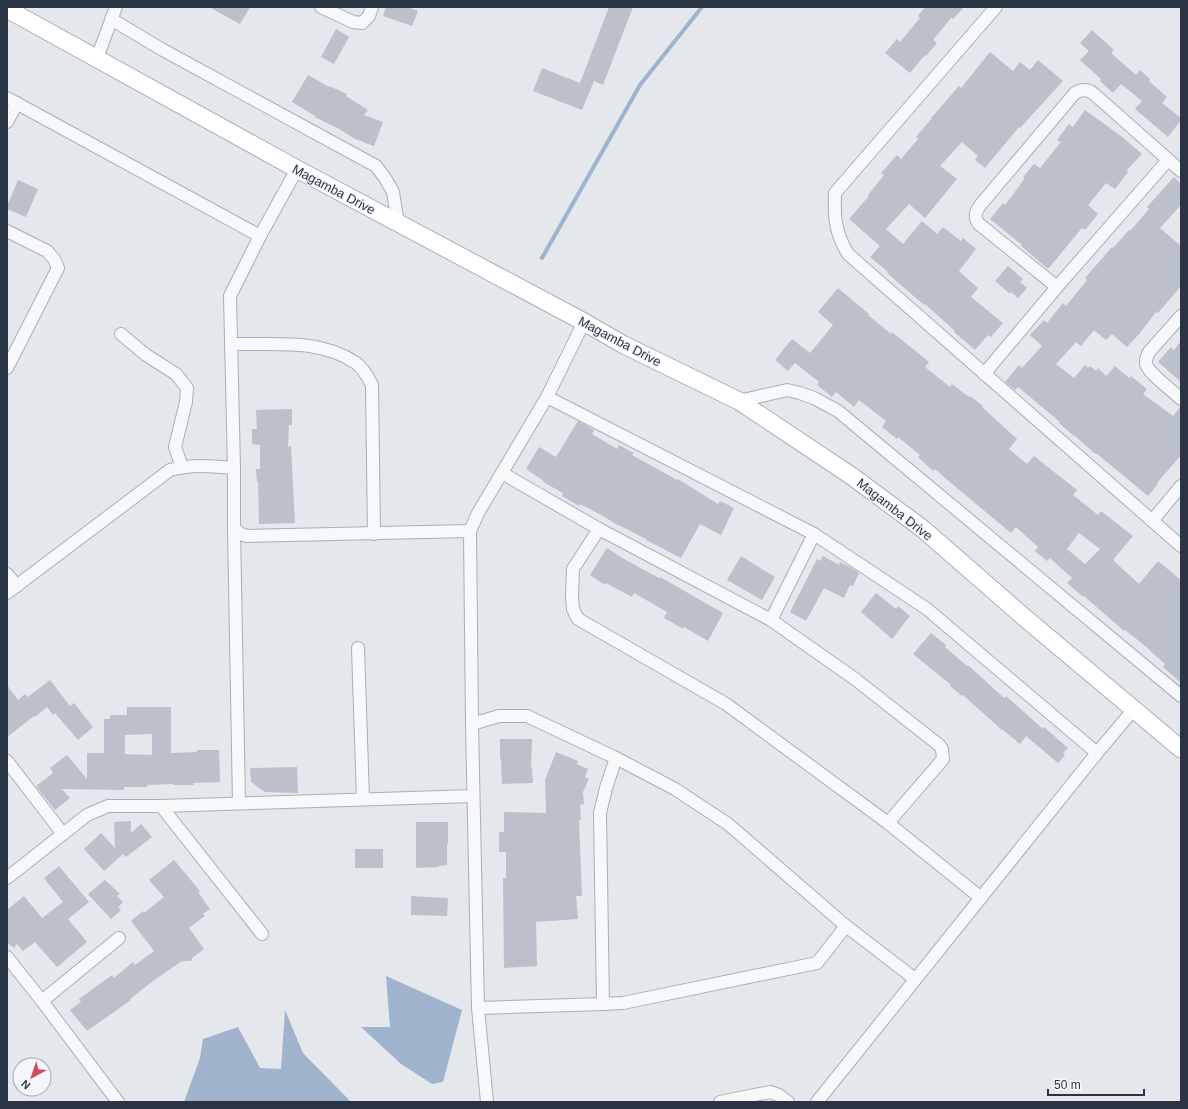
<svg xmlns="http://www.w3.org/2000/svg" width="1188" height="1109" viewBox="0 0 1188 1109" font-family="Arial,sans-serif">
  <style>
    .water { fill: #9fb4cc }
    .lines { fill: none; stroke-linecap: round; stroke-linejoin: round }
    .stream { stroke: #9fb4cc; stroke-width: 4 }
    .building { fill: #bbc0ca; fill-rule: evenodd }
    .street-casing { stroke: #a9aeb7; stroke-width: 14 }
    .secondary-casing { stroke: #a9aeb7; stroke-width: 19 }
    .street { stroke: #f7f8fa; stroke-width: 12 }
    .secondary { stroke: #fff; stroke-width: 17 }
    .labels { text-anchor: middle; stroke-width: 3; stroke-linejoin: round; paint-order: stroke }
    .street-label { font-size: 13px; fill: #2b3445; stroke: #f4f6f9 }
  </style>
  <rect width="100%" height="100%" fill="#e4e7ec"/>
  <g class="water">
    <polygon points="386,976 462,1010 443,1082 432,1084 401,1064 361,1027 390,1027"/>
    <polygon points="285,1010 303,1053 351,1102 184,1102 200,1058 203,1039 238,1027 260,1068 281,1069"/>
  </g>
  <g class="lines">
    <polyline class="stream" points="542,258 640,85 702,7"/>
  </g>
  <g class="building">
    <polygon points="209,7 250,7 240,24"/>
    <polygon points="386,7 408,7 418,11 412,26 383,16"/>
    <polygon points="609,7 633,7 603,85 594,81 582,110 533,91 542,68 580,83"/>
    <polygon points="925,7 964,7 953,19 951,18 933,40 937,43 926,56 925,55 910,73 885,53 897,39 900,42 920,18 918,16"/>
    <polygon points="336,29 349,37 334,64 321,57"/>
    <polygon points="1092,30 1114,50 1111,53 1136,75 1140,70 1150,79 1149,81 1167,97 1162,103 1181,118 1181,120 1168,137 1135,109 1142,101 1121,84 1113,93 1100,81 1101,79 1080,60 1089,51 1080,43"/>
    <polygon points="990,52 1013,71 1020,62 1030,70 1038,60 1063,81 1020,128 1019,127 985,168 975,160 978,156 962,142 940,166 957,179 925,218 909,204 886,229 903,244 922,221 937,234 943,227 961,241 963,238 976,249 959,271 978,288 971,297 1003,323 991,337 988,335 975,350 954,332 955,331 925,304 924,305 910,293 887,273 888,272 870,257 880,246 849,219 869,196 868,195 884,175 881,173 897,155 901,159 918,139 916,137 932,118 931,118 959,86 961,88"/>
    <polygon points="308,75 329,87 329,86 347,94 346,96 368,110 364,115 383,122 374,146 355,139 339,129 315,117 315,116 292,102"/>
    <polygon points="1085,110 1121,136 1142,154 1126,171 1128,172 1115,189 1106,183 1088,205 1098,214 1085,230 1082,228 1048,269 1021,246 1022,245 990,219 1003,203 1005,205 1025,178 1023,177 1034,164 1040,168 1061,142 1057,140 1069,124 1073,127"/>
    <polygon points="1174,177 1181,184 1181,205 1160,228 1181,246 1181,286 1158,313 1156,312 1140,333 1127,347 1112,334 1106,340 1094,330 1081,346 1076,342 1056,364 1074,378 1085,365 1088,368 1090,366 1096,371 1098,368 1106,376 1115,366 1129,378 1131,376 1147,389 1143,394 1173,416 1181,406 1181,455 1157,483 1158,484 1148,496 1096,453 1095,454 1074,435 1074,436 1059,423 1060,422 1018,387 1015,390 1005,382 1019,365 1022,368 1042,346 1030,335 1044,320 1047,323 1063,303 1066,306 1087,280 1085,278 1112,247 1113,248 1129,230 1130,231 1149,209 1147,207"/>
    <polygon points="18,180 38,189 26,217 7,209 7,206"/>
    <polygon points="1008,266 1023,279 1020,282 1027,288 1018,298 1011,292 1010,294 995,281"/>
    <path d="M838,288l31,26 -1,1 23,19 1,-2 37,30 -4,5 25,20 2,-3 17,13 1,-1 13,10 -1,1 35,32 -8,10 18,15 7,-8 43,34 -4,5 25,20 3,-4 32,25 -20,24 26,24 19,-23 23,19v103l-18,-16 2,-3 -17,-15h1l-24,-19 -1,1 -40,-35 -1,1 -16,-14 5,-5 -22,-20 -3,3 -12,-10 3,-4 -22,-20 -5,6 -60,-50 -16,-14 -2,2 -15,-14 2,-2 -22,-18 -1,2 -15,-12 4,-6 -27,-21 -5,7 -18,-15 -4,5 -15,-12 2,-3 -24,-19 -7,8 -13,-11 17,-21 18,14 23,-28 -15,-13zM1079,533l21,16 -15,15 -18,-15z"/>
    <polygon points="1181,341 1181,382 1158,362 1171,347 1174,350"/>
    <polygon points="292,409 292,425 289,425 288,447 291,446 295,523 259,524 258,482 257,482 256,469 260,469 260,445 252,444 252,429 257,429 256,410"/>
    <polygon points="578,421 594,430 592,434 617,449 619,445 634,453 632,455 677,480 678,479 718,504 720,501 734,508 721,535 700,524 681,558 646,540 646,539 619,525 619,526 603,516 580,504 579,506 562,496 563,493 543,482 544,481 526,469 539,447 556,457"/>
    <polygon points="607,548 624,559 659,578 660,577 723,613 708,641 684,627 683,629 664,618 667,612 634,593 632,597 606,583 605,585 590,575"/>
    <polygon points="741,556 775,577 762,600 727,580"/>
    <polygon points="823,556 839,565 840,562 850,567 859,573 853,586 850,585 844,598 824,588 806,621 790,612 817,559 820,561"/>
    <polygon points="876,593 896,609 898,606 910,616 892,639 861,612"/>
    <polygon points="931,633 946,645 945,647 967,666 968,665 1004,698 1006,696 1043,729 1044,727 1068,748 1063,753 1065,755 1058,763 1026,736 1020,744 1003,730 1002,730 963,695 962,696 950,686 951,685 913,654"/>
    <polygon points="50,680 70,706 74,703 93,727 78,740 55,713 53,715 47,707 35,717 34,716 7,737 7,685 18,700 25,694 28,697"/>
    <path d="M127,707h44v46l26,-1v-2h22l1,32 -27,1 1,2h-21v-1l-26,1v2h-23v3l-62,-1 8,9 -15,12 -19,-24 17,-13 -3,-5 17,-13 20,24v-26h17v-34h6v-4h17zM152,734v20l-2,1 -25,-1v-19z"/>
    <polygon points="500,739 532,739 531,767 532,767 533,783 502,784 501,759 500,759"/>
    <polygon points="556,752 578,761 577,764 588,769 585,777 589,779 583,792 584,804 580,805 581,820 579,820 582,896 576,896 578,919 536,922 537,966 504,968 503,878 506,878 506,852 499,852 499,832 504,832 504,812 546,813 545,780"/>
    <polygon points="297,767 298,793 265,792 251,782 250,768"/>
    <polygon points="131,821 131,833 141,824 152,837 126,857 123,854 104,871 84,849 101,833 115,848 114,822"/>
    <polygon points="416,822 448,822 448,844 447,844 447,865 439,866 439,867 416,868"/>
    <rect x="355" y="849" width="28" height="19"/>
    <polygon points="174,860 200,891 198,892 210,909 203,914 205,916 189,928 204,949 192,958 191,961 182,961 153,981 130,999 131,1000 87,1031 70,1010 81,1002 79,999 112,975 114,978 133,962 135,965 154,951 131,921 143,911 144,913 164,897 149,880"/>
    <polygon points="59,866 89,902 68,919 87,942 57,967 35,942 23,951 17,944 14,948 7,942 7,910 24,896 42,918 63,902 44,878"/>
    <polygon points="105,880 120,894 117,896 123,902 118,907 121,910 111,919 88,894"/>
    <polygon points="411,896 448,898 447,916 411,915"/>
  </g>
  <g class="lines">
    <g class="street-casing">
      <g id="street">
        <polyline points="321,7 353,22 362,23 369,16 372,7"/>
        <path d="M996,7l-161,186c-1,25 0,39 13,61l333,292"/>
        <polyline points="111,19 163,50 376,166 385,178 393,192 398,224"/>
        <polyline points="97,58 116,7"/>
        <polyline points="7,98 260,236"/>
        <polyline points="7,122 17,103"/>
        <polyline points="297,169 260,236 230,296 234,468 234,528 241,534 247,536 470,531"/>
        <polyline points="7,231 47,251 54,259 58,268 7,368"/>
        <path d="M1057,287l-78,-63c-6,-7 -3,-14 3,-21l93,-110c7,-4 13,-4 19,1l87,77"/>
        <path d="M1181,316l-32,36c-2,4 -4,8 -3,12 3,10 27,27 35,35"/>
        <polyline points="121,334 146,355 176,374 187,388 186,402 175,447 182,467"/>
        <path d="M231,344c42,1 88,-6 125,19 7,5 12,14 16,22l2,149"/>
        <polyline points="984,374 1057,287 1168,160"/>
        <polyline points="547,397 814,534 771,620"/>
        <polyline points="739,401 787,390 800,393 814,398 838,411 1181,696"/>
        <polyline points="502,473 599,529 573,569 572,597 573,609 578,619 726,704 888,823 981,898"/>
        <polyline points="1152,521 1181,486"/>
        <polyline points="234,528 239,803"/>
        <polyline points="599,529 771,620 855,679 939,745 942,749 943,759 888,823"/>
        <polyline points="814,534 927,609 1097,753"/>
        <polyline points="7,574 17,586"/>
        <path d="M7,593l163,-123c23,-6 41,-4 64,-2"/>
        <polyline points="358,648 363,799"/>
        <polyline points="472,724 499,716 527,716 616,758 675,789 728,824 846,926 915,979"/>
        <polyline points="7,761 63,834"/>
        <polyline points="161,806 262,934"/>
        <polyline points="7,878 87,815 108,806 161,806 473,796"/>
        <polyline points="7,957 42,1001 118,1102"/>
        <polyline points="42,1001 119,938"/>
        <polyline points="603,1004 600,813 606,788 616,758"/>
        <polyline points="478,1008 603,1004 623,1003 817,963 846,926"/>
        <polyline points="487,1102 478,1008 472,724 470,531 478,513 547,397 584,322"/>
        <polyline points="720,1102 770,1092 779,1095 788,1102"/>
        <polyline points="817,1102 1097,753 1134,709"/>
      </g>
    </g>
    <g class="secondary-casing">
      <polyline id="secondary" points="7,9 297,169 584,322 624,345 739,401 853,477 923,529 1025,618 1181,749"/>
    </g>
    <use href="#street" class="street"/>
    <use href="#secondary" class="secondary"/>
  </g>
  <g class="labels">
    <g class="street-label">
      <text transform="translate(334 189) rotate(28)" y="5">Magamba Drive</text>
      <text transform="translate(620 341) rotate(28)" y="5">Magamba Drive</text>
      <text transform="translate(895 509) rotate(38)" y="5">Magamba Drive</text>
    </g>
  </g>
  <rect width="1188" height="1109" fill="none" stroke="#2b3445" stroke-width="16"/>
  <g transform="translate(32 1077) rotate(220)"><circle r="19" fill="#f4f6f9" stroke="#a4a8b1"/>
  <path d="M0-3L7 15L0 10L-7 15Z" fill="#d1495b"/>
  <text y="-6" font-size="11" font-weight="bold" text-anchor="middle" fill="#2b3445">N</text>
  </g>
  <path d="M1048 1089v6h96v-6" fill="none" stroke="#2b3445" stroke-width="2"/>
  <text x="1054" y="1089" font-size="12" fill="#2b3445" stroke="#f4f6f9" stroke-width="3" paint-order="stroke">50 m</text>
</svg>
